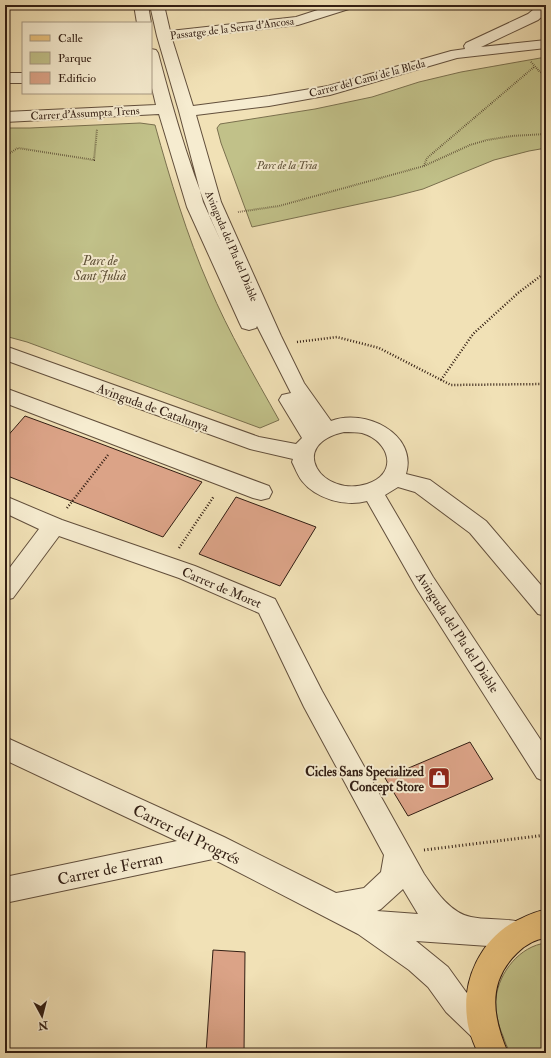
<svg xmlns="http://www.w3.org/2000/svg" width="551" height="1058" viewBox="0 0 551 1058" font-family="'IM FELL Double Pica',serif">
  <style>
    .green { fill: #c1c189; stroke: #7a704e }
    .building { fill: #dba387; stroke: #321e13 }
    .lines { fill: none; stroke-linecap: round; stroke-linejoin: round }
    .minor-casing { stroke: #624f3c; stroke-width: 2 }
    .major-casing { stroke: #321e13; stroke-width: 2 }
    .path-far2 { stroke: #321e13; stroke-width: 2; stroke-dasharray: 0.5 1.5; stroke-linecap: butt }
    .path-far1 { stroke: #321e13; stroke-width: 2.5; stroke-dasharray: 1 2; stroke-linecap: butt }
    .path { stroke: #321e13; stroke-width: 3; stroke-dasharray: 1 2.5; stroke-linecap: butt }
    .minor { fill: #f6ecd0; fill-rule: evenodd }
    .major { fill: #e8c07b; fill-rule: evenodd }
    .labels { text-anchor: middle; stroke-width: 4; stroke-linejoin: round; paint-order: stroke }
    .far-street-label { font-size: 11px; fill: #321e13; stroke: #f6ecd0 }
    .far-park-label { font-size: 11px; font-style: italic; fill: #5d4f36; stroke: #f6ecd0 }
    .park-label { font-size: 13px; font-style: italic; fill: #5d4f36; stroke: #f6ecd0 }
    .street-label { font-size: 13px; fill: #321e13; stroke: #f6ecd0 }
    .poi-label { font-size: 13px; font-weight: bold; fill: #321e13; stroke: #f6ecd0; text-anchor: end }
    .near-street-label { font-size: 16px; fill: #321e13; stroke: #f6ecd0 }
  </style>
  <rect width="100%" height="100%" fill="#f1e1b6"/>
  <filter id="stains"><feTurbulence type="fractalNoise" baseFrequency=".005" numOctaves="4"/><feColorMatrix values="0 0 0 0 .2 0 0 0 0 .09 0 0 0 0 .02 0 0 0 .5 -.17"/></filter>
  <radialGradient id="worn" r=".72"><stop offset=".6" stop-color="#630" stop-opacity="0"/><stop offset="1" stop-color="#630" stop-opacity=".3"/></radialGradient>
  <g class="green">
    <polygon points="546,57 546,148 529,151 494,160 423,189 392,197 252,227 221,143 217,128 220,124 315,109 372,97 419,82 461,72"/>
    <path d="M140,123l15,2c15,54 32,111 54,161 20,47 46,91 70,134l-19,8 -233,-86 -22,-6v-208h25z"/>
    <path d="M546,943v110h-35c-4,-5 -6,-11 -8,-17 -5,-11 -8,-25 -7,-38 3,-26 24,-52 50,-55z"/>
  </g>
  <g class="building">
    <polygon points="25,416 96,442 202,482 163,537 5,475 5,439"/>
    <polygon points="236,497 316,527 280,586 199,554"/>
    <polygon points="470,742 493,779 408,816 385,778"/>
    <polygon points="213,950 245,952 244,1053 206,1053"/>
  </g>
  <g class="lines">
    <g class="minor-casing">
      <g id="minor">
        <polygon points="134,5 148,5 151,23 137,23"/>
        <path d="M150,5h14l6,26 126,-14 37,-12h21l-2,3 -54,17 -126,14 21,67 76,-10 59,-10 123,-35 14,-2 -1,-3 2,-3 62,-29 11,-9h7v8l-8,7 -57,27 65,-7v8l-89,10 -127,37 -61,11 -73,9 25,87 60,134 23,47 27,38c33,-13 87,12 75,53l24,6 56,41 60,70v25l-8,-2 -68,-81 -55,-41 -17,-5 -13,8 48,82 113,171v34l-9,-4 -120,-189 -50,-88c-21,6 -51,-2 -65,-20 -4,-5 -7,-13 -10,-19l1,-3 -43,-10 -245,-89v-14l254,91 37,7 6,-6 -23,-38 3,-5 9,-2 -34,-67 -1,2 -7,2 -7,-2 -2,-4 -53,-117 -28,-93 -154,8v-10l151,-7 -5,-21v-35l5,1 2,3c17,65 36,130 64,191l-19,-42 -24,-91 -22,-75zM344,432c6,0 12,0 18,1 28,8 37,41 5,51 -45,14 -81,-39 -23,-52z"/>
        <rect x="5" y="73" width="18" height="10"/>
        <polygon points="5,388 269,486 272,492 269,498 261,500 253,498 5,403"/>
        <path d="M5,496l57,24 133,46 80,33 47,92 102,183c11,16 26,39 47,43 19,4 38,0 56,7l4,10 -4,10 -10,4 -101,-7 32,26 18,25 26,25 5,10 -5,10 -10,5 -10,-5 -26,-25 -18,-25 -19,-17 -51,-36 -145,-75 -208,44v-26l172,-36 -172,-81v-23l219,100 112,56 28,-5 17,-16 3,-17 -80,-148 -45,-94 -80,-35 -120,-42 -46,62 -8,2v-26l34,-45 -34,-16zM403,889l15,25 -41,-3 4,-2z"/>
      </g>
    </g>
    <g class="major-casing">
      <path id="major" d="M546,910v28c-11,1 -22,8 -29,15 -31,30 -24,65 -9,100h-30c-5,-11 -10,-23 -11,-35 -5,-38 14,-78 47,-96 10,-5 21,-11 32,-12z"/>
    </g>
    <g class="path-far2">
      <polyline points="531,62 540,72 546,74"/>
      <polyline points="5,156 18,148 94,160 97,129"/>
      <polyline points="424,166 427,158 534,67"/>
      <polyline points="238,212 279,206 424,166 470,145 487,140 512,136 546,134"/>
    </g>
    <g class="path-far1">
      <polyline points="297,342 337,337 379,348 451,385 546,384"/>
      <polyline points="441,380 473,334 518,293 542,275 546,275"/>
      <polyline points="67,508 108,455"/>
      <polyline points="179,548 214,496"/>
    </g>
    <polyline class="path" points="424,850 546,835"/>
    <use href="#minor" class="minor"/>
    <use href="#major" class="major"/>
  </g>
  <defs>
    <g id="shop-square" transform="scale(1.15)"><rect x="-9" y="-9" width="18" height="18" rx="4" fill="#8f2418" stroke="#f6ecd0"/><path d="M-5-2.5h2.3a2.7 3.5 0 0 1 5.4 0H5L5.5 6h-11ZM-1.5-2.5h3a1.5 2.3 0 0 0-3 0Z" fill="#fff"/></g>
  </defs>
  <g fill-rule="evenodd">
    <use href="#shop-square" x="439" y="778"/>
  </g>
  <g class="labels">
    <g class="far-street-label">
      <text transform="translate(232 28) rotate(-7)" y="4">Passatge de la Serra d'Ancosa</text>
      <text transform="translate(367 78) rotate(-15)" y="4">Carrer del Camí de la Bleda</text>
      <text transform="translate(85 113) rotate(-3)" y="4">Carrer d'Assumpta Trens</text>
      <text transform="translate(232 246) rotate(67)" y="4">Avinguda del Pla del Diable</text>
    </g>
    <g class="far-park-label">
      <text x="287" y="169">Parc de la Tria</text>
    </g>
    <g class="park-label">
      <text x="100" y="265">Parc de<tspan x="100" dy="15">Sant Julià</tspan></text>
    </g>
    <g class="street-label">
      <text transform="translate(153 407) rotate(20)" y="5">Avinguda de Catalunya</text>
      <text transform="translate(222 587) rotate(23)" y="5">Carrer de Moret</text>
      <text transform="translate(458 632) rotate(57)" y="5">Avinguda del Pla del Diable</text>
    </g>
    <g class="poi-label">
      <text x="424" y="776">Cicles Sans Specialized<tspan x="424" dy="15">Concept Store</tspan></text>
    </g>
    <g class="near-street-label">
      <text transform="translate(187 834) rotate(26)" y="6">Carrer del Progrés</text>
      <text transform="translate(110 868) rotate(-12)" y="6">Carrer de Ferran</text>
    </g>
  </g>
  <rect width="551" height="1058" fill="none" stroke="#f1e1b6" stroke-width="20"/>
  <rect x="6" y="6" width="539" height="1046" fill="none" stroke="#321e13" stroke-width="2"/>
  <rect x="10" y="10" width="531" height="1038" fill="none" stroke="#321e13"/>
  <rect x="22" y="22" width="130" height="72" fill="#f6ecd0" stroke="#a89a84"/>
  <rect x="30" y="35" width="20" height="6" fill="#e8c07b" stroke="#a89a84"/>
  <text x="58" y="42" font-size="12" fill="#321e13">Calle</text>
  <rect x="30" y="52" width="20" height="12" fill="#c1c189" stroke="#a89a84"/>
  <text x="58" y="62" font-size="12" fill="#321e13">Parque</text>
  <rect x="30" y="72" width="20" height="12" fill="#dba387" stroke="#a89a84"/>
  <text x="58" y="82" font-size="12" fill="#321e13">Edificio</text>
  <g transform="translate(42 1016) rotate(173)" stroke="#f6ecd0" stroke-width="3" paint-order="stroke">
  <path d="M0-3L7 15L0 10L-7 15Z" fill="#321e13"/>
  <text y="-6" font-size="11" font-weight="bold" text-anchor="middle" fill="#321e13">N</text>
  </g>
  <rect width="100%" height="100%" filter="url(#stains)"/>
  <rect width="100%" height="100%" fill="url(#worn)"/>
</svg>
